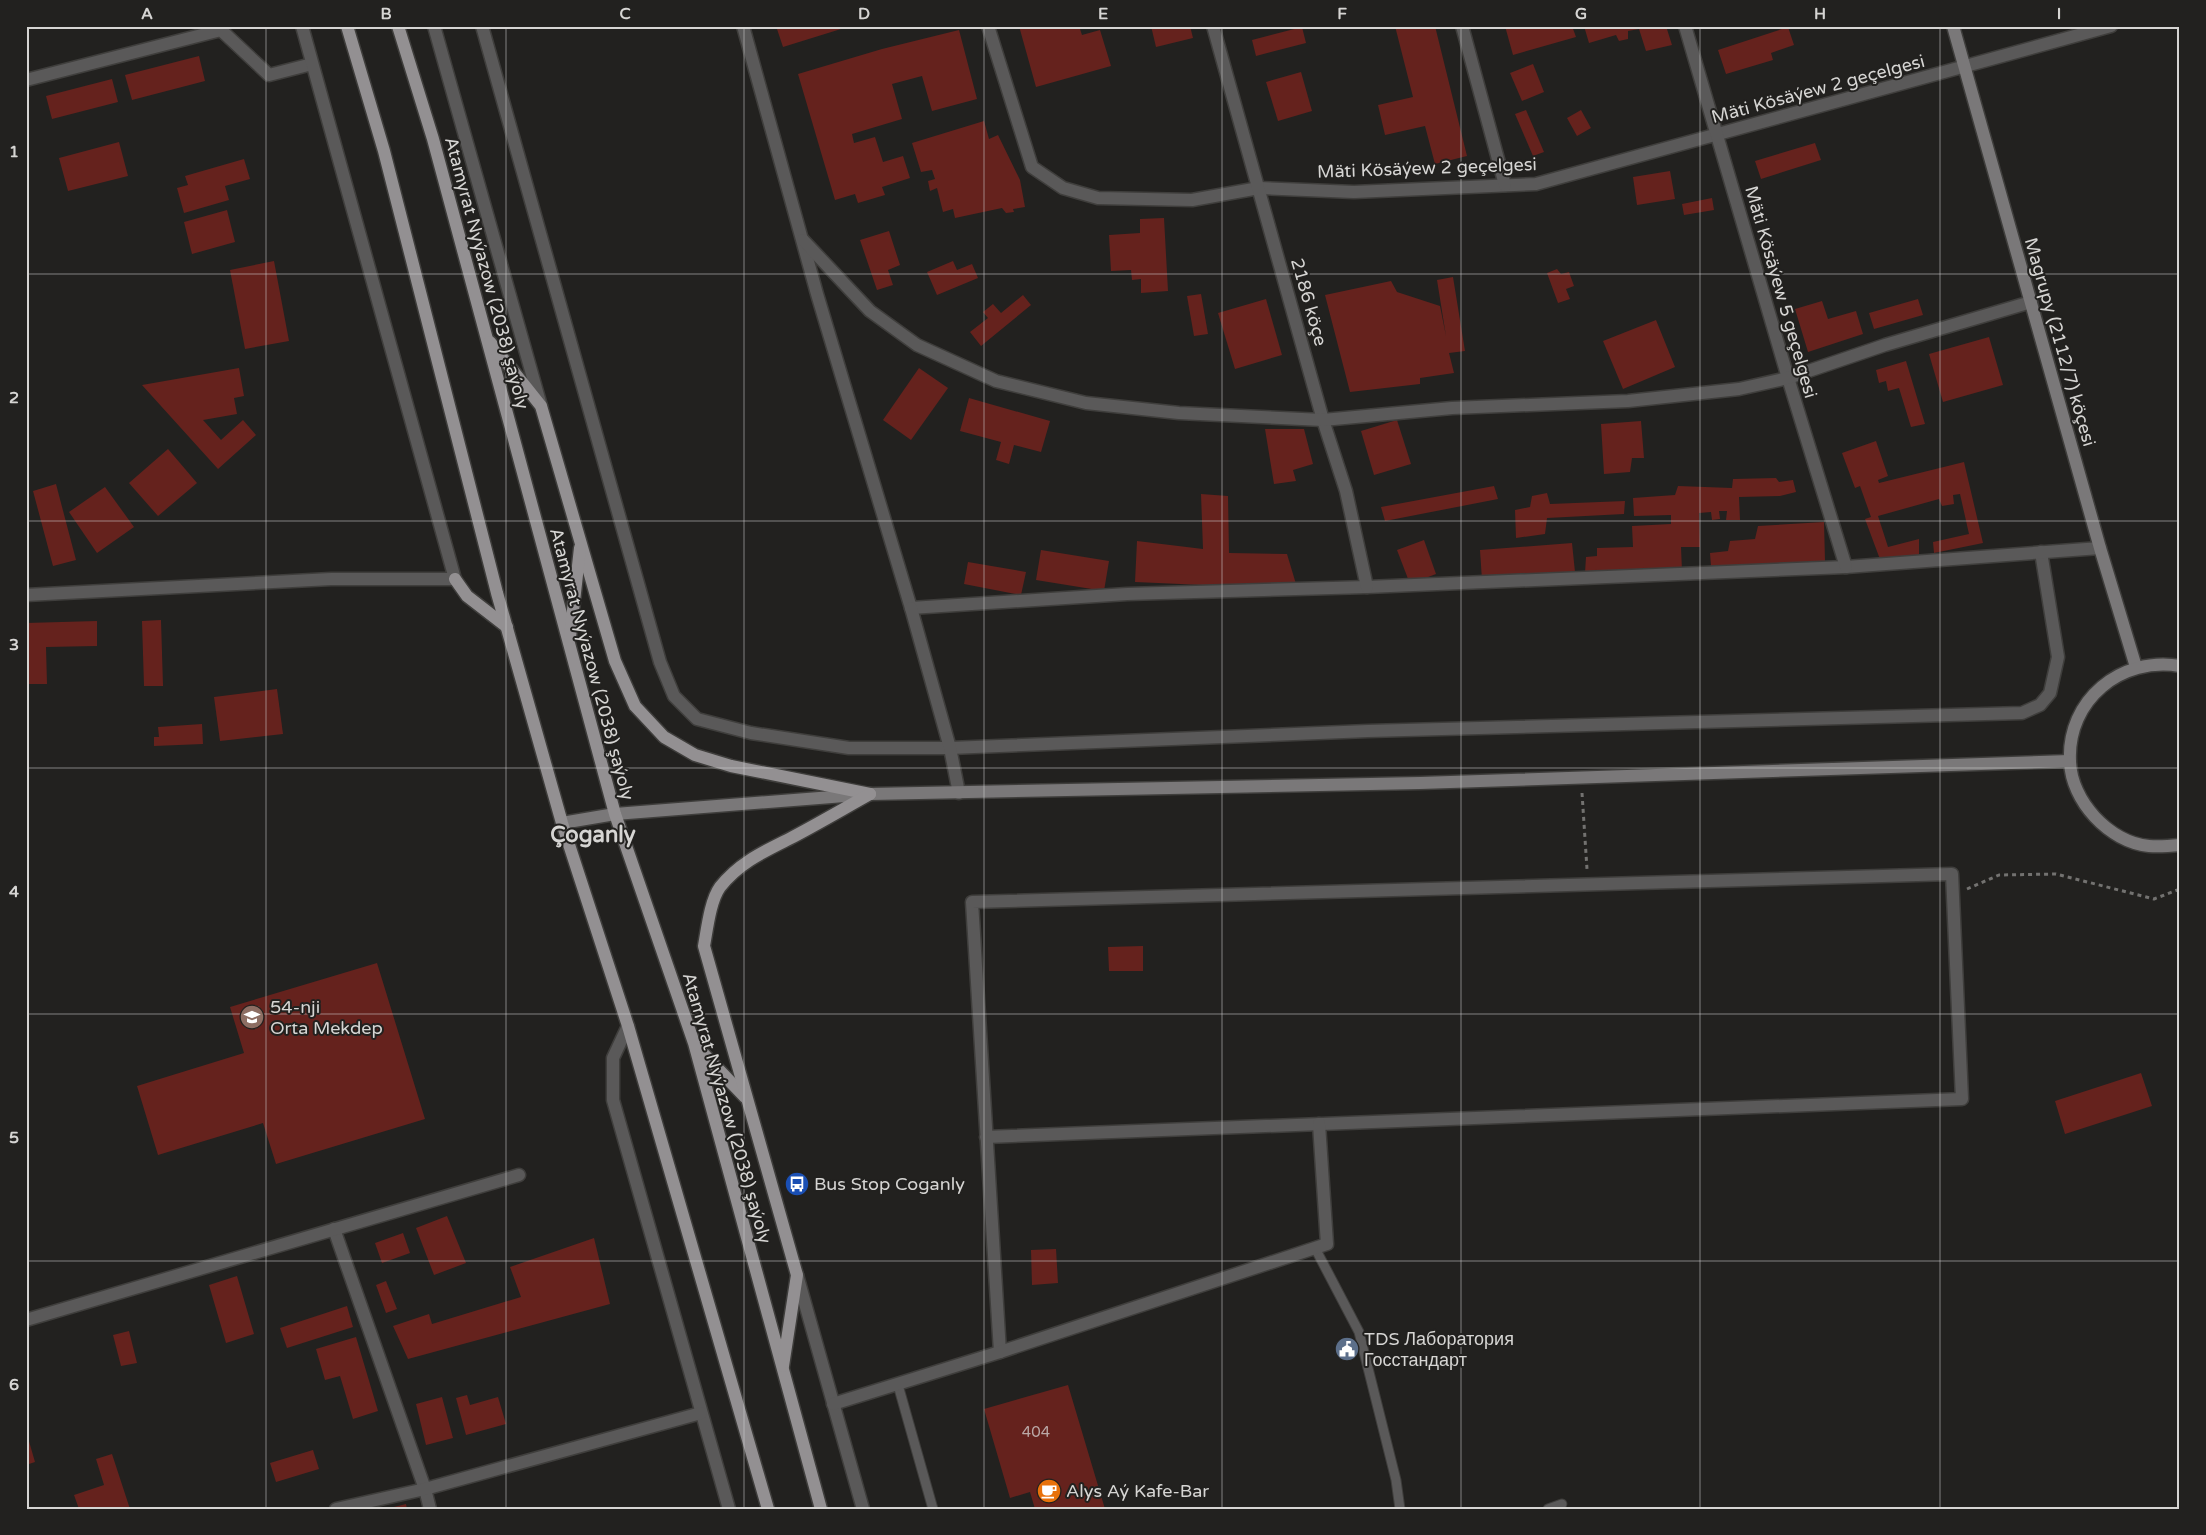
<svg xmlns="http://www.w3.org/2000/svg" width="2206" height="1535" viewBox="0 0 2206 1535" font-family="'Varela Round',sans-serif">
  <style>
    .building { fill: #65221d }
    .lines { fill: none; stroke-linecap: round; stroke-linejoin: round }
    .lane-casing { stroke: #3f3e3c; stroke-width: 11 }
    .street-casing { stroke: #3f3e3c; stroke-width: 15 }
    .secondary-casing { stroke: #3f3e3c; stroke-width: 15 }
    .primary-casing { stroke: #3f3e3c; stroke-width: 15 }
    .path { stroke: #737270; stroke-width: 3; stroke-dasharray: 4 4; stroke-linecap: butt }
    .lane { stroke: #5a5959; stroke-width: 9 }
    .street { stroke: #5a5959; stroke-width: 12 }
    .secondary { stroke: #7a7879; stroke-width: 12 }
    .primary { stroke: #939092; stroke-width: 12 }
    .grid { fill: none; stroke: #d6d5d3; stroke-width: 1; stroke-opacity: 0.55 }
    .labels { text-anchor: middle; stroke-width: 4; stroke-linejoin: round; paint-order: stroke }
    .number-label { font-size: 15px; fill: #baa8a6 }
    .street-label { font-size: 18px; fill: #d6d5d3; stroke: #22211f }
    .poi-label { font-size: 18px; fill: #d6d5d3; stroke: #22211f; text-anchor: start }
    .district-label { font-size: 22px; font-weight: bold; fill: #d6d5d3; stroke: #22211f }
    .neatline { fill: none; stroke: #d6d5d3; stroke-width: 2 }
    .grid-label { font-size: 16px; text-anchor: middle; font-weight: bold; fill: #d6d5d3 }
  </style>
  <rect width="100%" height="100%" fill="#22211f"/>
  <g class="building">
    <polygon points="776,26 840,26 841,29 783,47"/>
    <polygon points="1019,26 1079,26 1082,35 1100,30 1111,66 1036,87"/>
    <polygon points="1151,26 1190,26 1193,38 1156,47"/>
    <polygon points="1395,26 1435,26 1467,156 1435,164 1425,126 1385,135 1378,105 1413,97"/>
    <polygon points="1505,26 1572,26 1576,37 1513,55"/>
    <polygon points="1584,26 1666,26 1672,45 1646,51 1639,29 1628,31 1628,39 1619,41 1616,35 1589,43"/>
    <polygon points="1302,27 1306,43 1256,56 1252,40"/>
    <polygon points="1788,27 1794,45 1771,53 1773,60 1726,74 1718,50"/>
    <polygon points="959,30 977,99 932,111 922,76 892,84 902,119 852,134 854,143 875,137 883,162 903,156 910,178 882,187 885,195 858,203 855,194 835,200 798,74 882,49"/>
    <polygon points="199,56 205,81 132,100 125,75"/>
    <polygon points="1533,64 1544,92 1522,101 1510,73"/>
    <polygon points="1301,72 1312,111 1278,121 1266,82"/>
    <polygon points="112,79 118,102 52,119 46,96"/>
    <polygon points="1526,110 1544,152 1533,156 1515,114"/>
    <polygon points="1581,110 1591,128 1577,136 1567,118"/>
    <polygon points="984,121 989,139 998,135 1020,180 1025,207 1013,209 1014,212 1006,213 1002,208 955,218 953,209 943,212 937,188 930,191 928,181 935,179 932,170 921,172 912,143"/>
    <polygon points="119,142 128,176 68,191 59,158"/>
    <polygon points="1815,143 1821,160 1761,179 1755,161"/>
    <polygon points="244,159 250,179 225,186 229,200 184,213 177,188 188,185 185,176"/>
    <polygon points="1670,171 1675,199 1637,205 1633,177"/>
    <polygon points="1712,198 1714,210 1684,215 1682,204"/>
    <polygon points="227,210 235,242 192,254 184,222"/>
    <polygon points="1164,218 1168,291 1141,293 1141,279 1132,280 1131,270 1111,271 1109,235 1140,233 1140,219"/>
    <polygon points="889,231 900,265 888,270 893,285 877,290 860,240"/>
    <polygon points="274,261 289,341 245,349 230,270"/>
    <polygon points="953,261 957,270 972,264 978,278 937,295 927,272"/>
    <polygon points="1557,269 1561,274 1569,272 1574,286 1566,289 1570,299 1558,303 1547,273"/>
    <polygon points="1453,277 1465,351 1449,353 1454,373 1420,378 1420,384 1350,392 1325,295 1391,281 1397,292 1440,306 1446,336 1437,280"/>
    <polygon points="1201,294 1208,334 1194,336 1187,296"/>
    <polygon points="1023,295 1031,305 981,346 970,332 988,318 983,312 993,304 1001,313"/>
    <polygon points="1266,299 1282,355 1235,369 1218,313"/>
    <polygon points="1918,299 1923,315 1874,329 1869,313"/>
    <polygon points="1822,301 1828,319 1856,311 1863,334 1808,352 1795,309"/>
    <polygon points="1656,320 1675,367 1623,389 1603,341"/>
    <polygon points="1989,337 2003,385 1943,402 1929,354"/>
    <polygon points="1906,361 1925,424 1911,427 1899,388 1888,391 1886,381 1879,383 1876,370"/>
    <polygon points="239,368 244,396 234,398 237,414 203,420 221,440 243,420 256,435 218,469 142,385"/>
    <polygon points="919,368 948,388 911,440 883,420"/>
    <polygon points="969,398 1050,421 1041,452 1014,445 1009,464 996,460 1001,442 960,431"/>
    <polygon points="1397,420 1411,464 1374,475 1361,431"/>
    <polygon points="1641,421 1644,458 1632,458 1630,472 1604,474 1601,424"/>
    <polygon points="1265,429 1304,429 1313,464 1293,470 1296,481 1274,484"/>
    <polygon points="1876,441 1888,476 1878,480 1879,483 1964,462 1983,543 1934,553 1933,542 1969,534 1960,494 1953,495 1954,504 1942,506 1939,499 1878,516 1888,547 1919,539 1919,555 1881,562 1865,519 1871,517 1860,486 1855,488 1842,453"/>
    <polygon points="168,449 197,483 158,516 129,483"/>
    <polygon points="1776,478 1779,482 1793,480 1796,492 1780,496 1739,497 1740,520 1726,520 1727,511 1719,511 1720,519 1712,520 1711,512 1699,513 1700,547 1681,547 1682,571 1585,573 1586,557 1597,556 1597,548 1633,547 1632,526 1671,524 1671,515 1634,516 1633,498 1675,495 1678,486 1732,488 1733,479"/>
    <polygon points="56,484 76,560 53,566 33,491"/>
    <polygon points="1494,486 1498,499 1385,521 1381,507"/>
    <polygon points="105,487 134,527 97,553 69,512"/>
    <polygon points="1547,493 1550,504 1625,501 1624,514 1547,518 1545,534 1516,538 1515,510 1530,507 1532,496"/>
    <polygon points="1201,494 1228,496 1229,553 1287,554 1296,584 1203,585 1135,582 1137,541 1203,549"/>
    <polygon points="1824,522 1825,561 1711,566 1710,553 1728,551 1730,541 1755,539 1758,526"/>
    <polygon points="1424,540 1436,574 1410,584 1397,550"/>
    <polygon points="1572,543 1575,572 1482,580 1480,550"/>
    <polygon points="1041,550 1109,561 1104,591 1036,580"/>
    <rect x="26" y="558" width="2" height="19"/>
    <polygon points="968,562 1026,572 1021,595 964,584"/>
    <polygon points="161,620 163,686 144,686 142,621"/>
    <polygon points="97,621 97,646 46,647 47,684 26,684 26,623"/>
    <polygon points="277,689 283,734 220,741 214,697"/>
    <polygon points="202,724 203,744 154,746 154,737 159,737 158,727"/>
    <polygon points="1143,946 1143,971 1109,971 1108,947"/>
    <polygon points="377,963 425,1119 276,1164 263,1123 158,1155 137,1086 244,1053 230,1007"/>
    <polygon points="2141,1073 2152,1106 2065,1134 2055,1101"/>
    <polygon points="447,1216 466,1263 434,1275 416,1228"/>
    <polygon points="403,1233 410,1253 382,1263 375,1243"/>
    <polygon points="594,1238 610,1304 408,1359 393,1326 429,1314 432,1324 521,1297 510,1267"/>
    <polygon points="1056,1249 1058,1283 1032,1285 1031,1250"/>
    <polygon points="237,1276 254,1334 226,1343 209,1285"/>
    <polygon points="386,1281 397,1309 386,1313 376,1285"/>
    <polygon points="347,1306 353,1327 287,1348 280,1328"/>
    <polygon points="129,1331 137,1363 121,1366 113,1335"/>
    <polygon points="356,1337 378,1411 353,1419 340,1376 325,1380 316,1349"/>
    <polygon points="1068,1385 1105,1509 1035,1509 1030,1492 1010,1498 984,1409"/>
    <polygon points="467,1395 470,1405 498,1397 506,1424 466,1435 456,1398"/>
    <polygon points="442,1397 453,1438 426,1445 416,1404"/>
    <polygon points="26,1431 35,1462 26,1465"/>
    <polygon points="313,1450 319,1469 276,1482 270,1463"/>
    <polygon points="112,1454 130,1509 79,1509 74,1495 104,1485 96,1459"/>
    <polygon points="406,1504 407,1509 390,1509 390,1508"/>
  </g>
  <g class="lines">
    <g class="lane-casing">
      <g id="lane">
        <polyline points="1315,1248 1359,1332 1396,1480 1400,1509"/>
        <polyline points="898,1385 933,1509"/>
        <polyline points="1548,1509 1562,1504"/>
      </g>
    </g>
    <g class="street-casing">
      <g id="street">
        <polyline points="434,26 541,406"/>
        <polyline points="482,26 660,662 674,696 697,719 751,733 849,748 950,748 1368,731 2022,713 2040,705 2050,693 2058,657 2041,552"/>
        <polyline points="743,26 817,294 911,608 1127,594 1367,587 1846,567 2100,548"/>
        <polyline points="988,26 1032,167 1063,188 1098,198 1192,200 1259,188 1354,192 1536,184 2111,26"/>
        <polyline points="1213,26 1323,420 1346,491 1367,587"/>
        <polyline points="1462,26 1505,185"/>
        <polyline points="1685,26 1788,378 1846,567"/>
        <polyline points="26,80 221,30 269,75 312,64"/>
        <polyline points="803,240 870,311 917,345 996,381 1086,403 1179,413 1323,420 1452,408 1628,401 1739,389 1788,378 1885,345 2031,302"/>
        <polyline points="26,595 331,579 455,579 302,26"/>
        <polyline points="911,608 950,748 959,793"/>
        <polyline points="628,1026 613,1058 613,1100 729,1509"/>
        <polyline points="986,1137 1962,1099 1952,874 972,902 1000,1352"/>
        <polyline points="334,1229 425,1489 430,1509"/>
        <polyline points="797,1275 863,1509"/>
        <polyline points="26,1320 519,1175"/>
        <polyline points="833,1404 1000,1352 1327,1244 1319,1124"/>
        <polyline points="336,1509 425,1489 701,1413"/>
      </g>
    </g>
    <g class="secondary-casing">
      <g id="secondary">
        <polyline points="1953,26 2100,548 2136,667"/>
        <path d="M2180,666c-59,-10 -113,34 -110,95 1,40 39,81 79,85 10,1 21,0 31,-1"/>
        <polyline points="562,823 615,814 870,794 1420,783 2069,761"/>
      </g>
    </g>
    <g class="primary-casing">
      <g id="primary">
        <polyline points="347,26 384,151 497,593 562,823 628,1026 768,1509"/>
        <polyline points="398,26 433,139 615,814 694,1043 821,1509"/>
        <polyline points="490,342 541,406 615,661 635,706 664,737 695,755 731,766 870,794"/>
        <polyline points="455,579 467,596 507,627"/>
        <polyline points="570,637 580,548"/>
        <polyline points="695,1045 745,1097"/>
        <path d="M783,1366l14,-91 -93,-329c3,-16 6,-45 16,-59 19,-24 43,-35 69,-48 27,-14 54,-30 81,-45"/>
      </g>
    </g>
    <g class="path">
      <polyline points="1582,793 1587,869"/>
      <polyline points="1967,889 1999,875 2056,874 2154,899 2180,889"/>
    </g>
    <use href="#lane" class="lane"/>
    <use href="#street" class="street"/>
    <use href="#secondary" class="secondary"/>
    <use href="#primary" class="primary"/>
  </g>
  <path class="grid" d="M266,26v1483M506,26v1483M744,26v1483M984,26v1483M1222,26v1483M1461,26v1483M1700,26v1483M1940,26v1483M26,274h2154M26,521h2154M26,768h2154M26,1014h2154M26,1261h2154"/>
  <defs>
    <g id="school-disc" transform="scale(1.25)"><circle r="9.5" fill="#8d6e63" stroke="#22211f"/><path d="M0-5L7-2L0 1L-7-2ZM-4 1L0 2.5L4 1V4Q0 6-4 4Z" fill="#fff"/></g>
    <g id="bus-disc" transform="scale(1.25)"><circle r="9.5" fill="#1a4fb4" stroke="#22211f"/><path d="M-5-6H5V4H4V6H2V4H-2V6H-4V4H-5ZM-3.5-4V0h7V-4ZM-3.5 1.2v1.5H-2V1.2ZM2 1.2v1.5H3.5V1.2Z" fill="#fff"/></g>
    <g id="civic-disc" transform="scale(1.25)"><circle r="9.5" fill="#5c6f8a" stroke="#22211f"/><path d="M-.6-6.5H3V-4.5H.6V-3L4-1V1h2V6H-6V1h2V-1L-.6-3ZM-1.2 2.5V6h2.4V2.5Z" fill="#fff"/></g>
    <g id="cafe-disc" transform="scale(1.25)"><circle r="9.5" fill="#e8710a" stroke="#22211f"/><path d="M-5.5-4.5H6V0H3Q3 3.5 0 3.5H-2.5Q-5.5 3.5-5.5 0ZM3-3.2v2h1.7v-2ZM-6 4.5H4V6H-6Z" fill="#fff"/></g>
  </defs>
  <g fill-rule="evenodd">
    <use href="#school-disc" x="252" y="1017"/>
    <use href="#bus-disc" x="797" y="1184"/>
    <use href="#civic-disc" x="1347" y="1349"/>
    <use href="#cafe-disc" x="1049" y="1491"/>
  </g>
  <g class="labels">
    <g class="number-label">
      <text x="1036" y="1437">404</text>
    </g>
    <g class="street-label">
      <text transform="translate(1818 89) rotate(-15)" y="6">Mäti Kösäýew 2 geçelgesi</text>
      <text transform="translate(1427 168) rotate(-2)" y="6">Mäti Kösäýew 2 geçelgesi</text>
      <text transform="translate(487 273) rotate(75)" y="6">Atamyrat Nyýazow (2038) şaýoly</text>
      <text transform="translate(1781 292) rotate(74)" y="6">Mäti Kösäýew 5 geçelgesi</text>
      <text transform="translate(1309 302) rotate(74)" y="6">2186 köçe</text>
      <text transform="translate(2060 342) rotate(74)" y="6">Magrupy (2112/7) köçesi</text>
      <text transform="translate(592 664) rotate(75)" y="6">Atamyrat Nyýazow (2038) şaýoly</text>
      <text transform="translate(727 1108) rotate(74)" y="6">Atamyrat Nyýazow (2038) şaýoly</text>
    </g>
    <g class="poi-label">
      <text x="270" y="1013">54-nji<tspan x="270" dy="21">Orta Mekdep</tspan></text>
      <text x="814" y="1190">Bus Stop Coganly</text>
      <text x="1364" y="1345">TDS Лаборатория<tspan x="1364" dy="21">Госстандарт</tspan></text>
      <text x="1066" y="1497">Alys Aý Kafe-Bar</text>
    </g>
    <g class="district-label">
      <text x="593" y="842">Çoganly</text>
    </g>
  </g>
  <rect width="2206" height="1535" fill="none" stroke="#22211f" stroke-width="55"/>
  <rect x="28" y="28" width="2150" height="1480" class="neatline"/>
  <g class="grid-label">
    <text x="147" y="19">A</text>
    <text x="386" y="19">B</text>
    <text x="625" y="19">C</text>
    <text x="864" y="19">D</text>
    <text x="1103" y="19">E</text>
    <text x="1342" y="19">F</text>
    <text x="1581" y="19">G</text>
    <text x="1820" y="19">H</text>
    <text x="2059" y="19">I</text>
    <text x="14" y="157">1</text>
    <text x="14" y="403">2</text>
    <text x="14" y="650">3</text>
    <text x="14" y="897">4</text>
    <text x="14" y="1143">5</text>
    <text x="14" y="1390">6</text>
  </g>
</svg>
